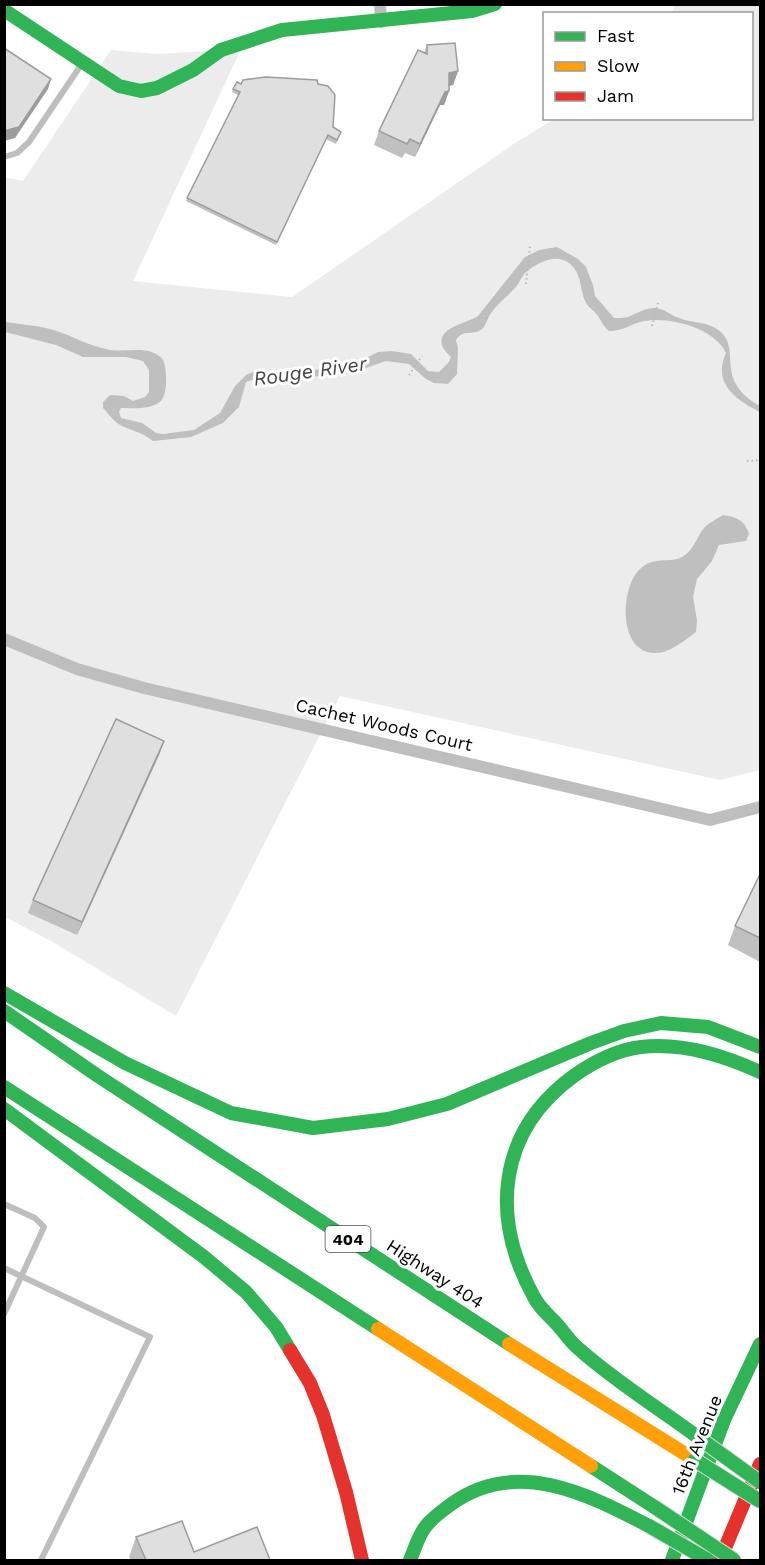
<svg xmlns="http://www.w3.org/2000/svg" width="765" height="1565" viewBox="0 0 765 1565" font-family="'Work Sans',sans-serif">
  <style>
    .green { fill: #ececec }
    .water { fill: #bfbfbf }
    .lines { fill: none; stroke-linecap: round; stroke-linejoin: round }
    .path { stroke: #b9b9b9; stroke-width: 2; stroke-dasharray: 1.5 3; stroke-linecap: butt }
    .lane { stroke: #bebebe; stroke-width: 6 }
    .street { stroke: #bebebe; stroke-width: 12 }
    .fast { stroke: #30b455; stroke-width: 14 }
    .slow { stroke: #ff9f0a; stroke-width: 14 }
    .jam { stroke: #e5322d; stroke-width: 14 }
    .fast-bridge-casing { stroke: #dbdbdb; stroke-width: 16; stroke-linecap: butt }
    .fast-bridge { stroke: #30b455; stroke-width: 14 }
    .wall { fill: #c0c0c0 }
    .shaded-wall { fill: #9c9c9c }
    .building { fill: #dfdfdf; stroke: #9c9c9c; stroke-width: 1.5 }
    .labels { text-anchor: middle; stroke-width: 6; stroke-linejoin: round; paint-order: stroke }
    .shield { fill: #fff; stroke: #4c4c4c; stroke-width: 1.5 }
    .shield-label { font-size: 16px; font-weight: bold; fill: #000 }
    .street-label { font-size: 18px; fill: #000; stroke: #fff }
    .water-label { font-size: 20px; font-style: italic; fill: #444; stroke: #fff }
  </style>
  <rect width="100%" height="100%" fill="#fff"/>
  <polygon class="green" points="676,5 760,5 760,770 720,780 340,696 176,1016 51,941 5,917 4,177 23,181 111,50 158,54 241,49 133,281 292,297 515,143 554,119 752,118 752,14 672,13"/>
  <g class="water">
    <path d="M557,247l21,12 8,8 7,18 2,11 19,22c4,0 10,0 14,-1 10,-4 14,-8 26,-9 10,0 16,7 25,10 15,6 31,3 43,15 10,11 7,22 9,35 1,17 15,31 29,38v6c-24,-12 -48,-29 -34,-59 -11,-25 -57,-37 -82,-32 -14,3 -20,10 -35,10 -6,-5 -7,-9 -11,-15 -3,-5 -9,-8 -12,-13 -6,-11 -4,-25 -12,-35 -14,-18 -36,-6 -49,5 -4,4 -6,11 -10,15 -7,8 -17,15 -23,24 -4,4 -5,11 -9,16 -8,9 -20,0 -27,12l2,8 -1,26 -9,10 -14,-1 -8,-4 -17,-15 -23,-3 -23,8 -40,7 -71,4 -6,2 -7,25 -16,16 -32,14 -38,4c-12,-10 -24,-10 -36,-18 -5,-4 -10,-11 -14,-15v-6l7,-7 14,1 9,5 12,-4 4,-5v-22l-6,-9 -17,-4h-43l-27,-12 -51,-13v-10c13,2 27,3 41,6 20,4 39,17 60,21 15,4 31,-2 46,3 4,2 9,4 11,8 4,9 5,33 -2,41 -10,9 -28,7 -40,7l-2,4 2,6 21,5 14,10 7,1 31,-4 26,-17 15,-27 11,-11 9,-4 16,2 53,-4 32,-6 22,-11 14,-1 19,3 17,17 11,1 9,-9 3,-6c-3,-3 -8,-8 -9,-12 -5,-18 26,-22 36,-29l47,-59 14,-7z"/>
    <path d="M723,515c13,2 22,5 26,19l-3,7 -27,4 -7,16 -15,18 -4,18 4,23 -1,12c-11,8 -26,21 -40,21 -38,1 -36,-64 -17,-83 15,-15 29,-6 43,-13 12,-7 14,-19 22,-29 4,-5 13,-9 19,-13z"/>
  </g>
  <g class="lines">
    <g class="path">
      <polyline points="526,284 530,246"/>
      <polyline points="652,326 658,303"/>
      <polyline points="409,375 422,356"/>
      <polyline points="747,461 760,460"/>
    </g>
    <g class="lane">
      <polyline points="4,157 17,153 29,142 81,65"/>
      <polyline points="4,1204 35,1218 44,1227 4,1314"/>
      <polyline points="4,1268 150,1337 41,1560"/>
    </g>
    <g class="street">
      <polyline points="380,4 381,22"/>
      <polyline points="4,639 77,669 144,688 710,820 760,807"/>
    </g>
    <g class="fast">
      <polyline points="4,10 119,86 141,91 157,88 193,70 221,50 282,30 472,11 495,4"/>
      <polyline points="4,993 125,1063 231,1113 313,1128 388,1119 447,1104 591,1043 624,1031 661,1023 708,1027 760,1047"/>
      <polyline points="4,1011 98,1076 509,1344"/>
      <polyline points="4,1087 378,1329"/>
      <polyline points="4,1109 204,1257 246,1292 276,1327 290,1350"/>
      <path d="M703,1441c-41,-31 -86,-58 -124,-92 -10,-8 -16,-19 -25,-28 -7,-7 -15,-14 -20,-24 -44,-80 -37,-166 41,-222 20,-14 41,-25 66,-28 41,-5 82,8 119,25"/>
      <polyline points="591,1466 656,1508"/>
      <path d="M410,1560c5,-11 8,-24 16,-34 6,-8 16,-15 24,-21 65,-48 136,-12 199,21"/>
      <polyline points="672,1560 724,1420 760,1344"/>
    </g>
    <g class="slow">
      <polyline points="378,1329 591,1466"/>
      <polyline points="509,1344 695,1460"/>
    </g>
    <g class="jam">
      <polyline points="290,1350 310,1383 323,1415 346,1492 362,1560"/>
      <polyline points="720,1560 760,1464"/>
    </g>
    <g class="fast-bridge-casing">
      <g id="fast-bridge">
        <polyline points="703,1441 760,1482"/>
        <polyline points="695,1460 760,1501"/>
        <polyline points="656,1508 734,1560"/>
        <polyline points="649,1526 708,1560"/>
      </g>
    </g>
    <use href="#fast-bridge" class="fast-bridge"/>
  </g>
  <g class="wall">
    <polygon points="427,45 458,71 453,85 449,86 449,91 444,105 440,105 415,157 405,153 402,158 374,145 379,131 424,53"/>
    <polygon points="233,89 333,127 341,132 336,144 326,139 276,245 186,201 238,95 232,92"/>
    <polygon points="164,741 159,755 77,935 28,913 33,900"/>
    <polygon points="760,874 760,962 728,945 735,926"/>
    <polygon points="136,1537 194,1552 270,1560 131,1560 129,1557"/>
  </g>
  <g class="shaded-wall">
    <polygon points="458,71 453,85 444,87 449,73"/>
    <polygon points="51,79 48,89 15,138 4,141 4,131"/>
    <polygon points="449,91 444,105 440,105 415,157 420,144 445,92"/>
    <polygon points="164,741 159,755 77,935 82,922"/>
  </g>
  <g class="building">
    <polygon points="455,43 458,71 449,73 449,91 445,92 420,144 410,139 407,144 379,131 418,50 427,54 427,45"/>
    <polygon points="4,48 51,79 19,127 4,131"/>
    <polygon points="266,77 317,80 318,84 328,86 335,95 333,127 341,132 337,140 328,135 277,242 187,198 240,92 233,89 237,82 241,84 243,80"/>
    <polygon points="116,719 164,741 82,922 33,900"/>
    <polygon points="760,874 760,938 735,926"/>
    <polygon points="182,1521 194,1552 257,1527 270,1560 146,1560 136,1537"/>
  </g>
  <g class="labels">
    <rect class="shield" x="325.5" y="1226" width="45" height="26" rx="4.5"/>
    <g class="shield-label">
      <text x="348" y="1245">404</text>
    </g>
    <g class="street-label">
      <text transform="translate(384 725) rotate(13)" y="6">Cachet Woods Court</text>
      <text transform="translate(435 1274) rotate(33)" y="6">Highway 404</text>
      <text transform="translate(697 1445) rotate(-68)" y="6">16th Avenue</text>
    </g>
    <g class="water-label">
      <text transform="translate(310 371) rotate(-8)" y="7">Rouge River</text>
    </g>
  </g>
  <rect width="765" height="1565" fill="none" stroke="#000000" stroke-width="12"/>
  <rect x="543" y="12" width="210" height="108" fill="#ffffff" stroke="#999999" stroke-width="1.5"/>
  <rect x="555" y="32" width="30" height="9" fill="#30b455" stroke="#999999" stroke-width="1.5"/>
  <text x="597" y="42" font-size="18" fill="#000000">Fast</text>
  <rect x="555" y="62" width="30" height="9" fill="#ff9f0a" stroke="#999999" stroke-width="1.5"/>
  <text x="597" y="72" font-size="18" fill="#000000">Slow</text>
  <rect x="555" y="92" width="30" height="9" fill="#e5322d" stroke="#999999" stroke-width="1.5"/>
  <text x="597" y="102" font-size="18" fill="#000000">Jam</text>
</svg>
